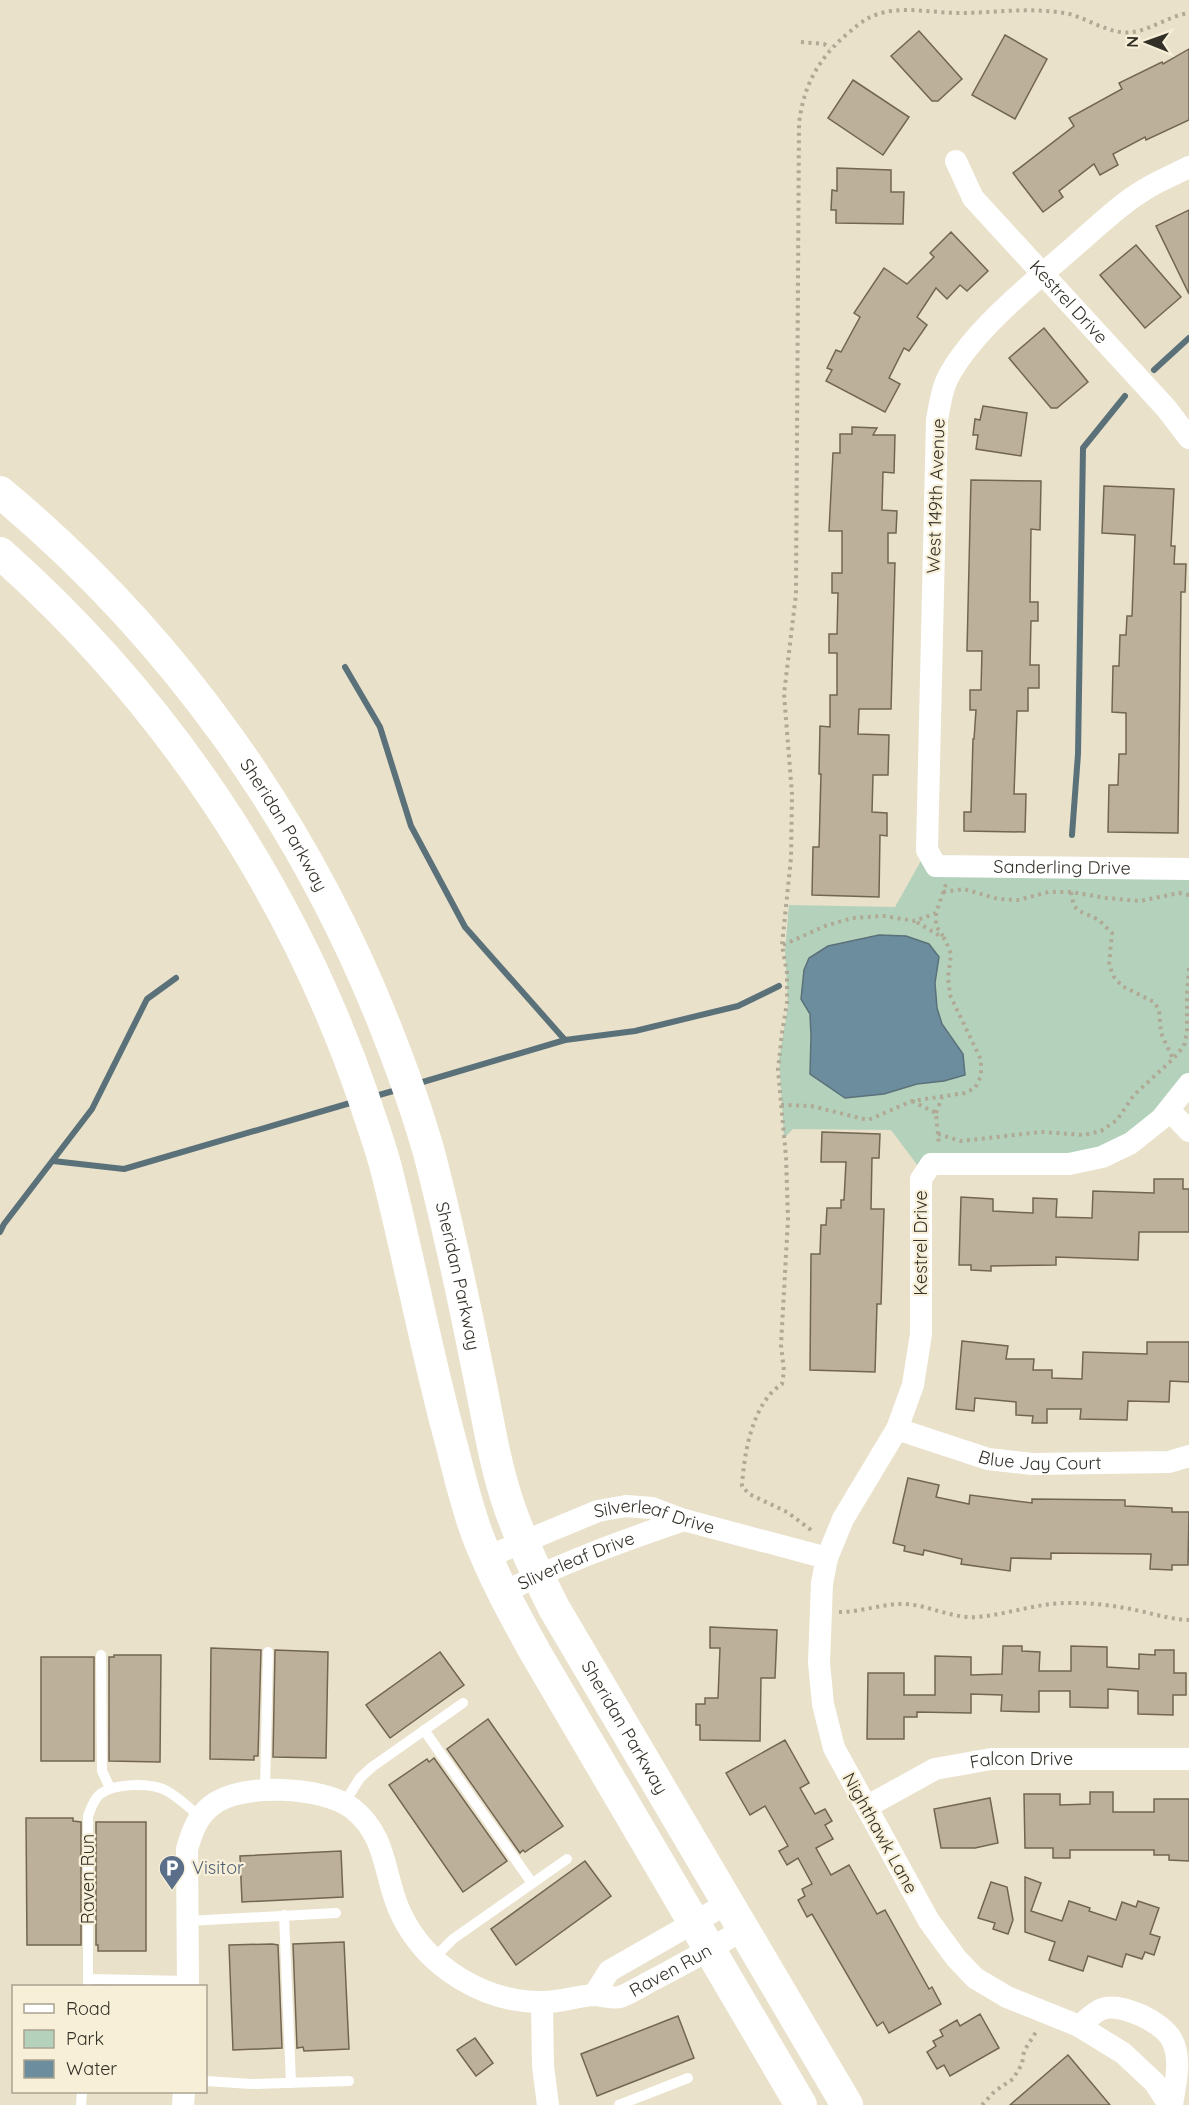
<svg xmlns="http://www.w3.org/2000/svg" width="1189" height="2105" viewBox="0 0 1189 2105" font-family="Quicksand,sans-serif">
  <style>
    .green { fill: #b4d2bb }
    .water { fill: #6c8d9e; stroke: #5b717a; stroke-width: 1.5 }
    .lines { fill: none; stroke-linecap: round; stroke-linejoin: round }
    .stream { stroke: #5b717a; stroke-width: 6 }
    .building { fill: #bdb09b; stroke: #726653; stroke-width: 1.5 }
    .path { stroke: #afa996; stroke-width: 4; stroke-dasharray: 3 4.5; stroke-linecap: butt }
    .service { stroke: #fff; stroke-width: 10 }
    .minor { stroke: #fff; stroke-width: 22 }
    .secondary { stroke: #fff; stroke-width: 32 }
    .labels { text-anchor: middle; stroke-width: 4.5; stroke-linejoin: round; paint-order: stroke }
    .street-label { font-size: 18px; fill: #333027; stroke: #f7efd7 }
    .service-label { font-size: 18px; fill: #4e5e75; stroke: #f7efd7; text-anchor: start }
  </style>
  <rect width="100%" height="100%" fill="#e9e1ca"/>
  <polygon class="green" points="927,850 937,866 1189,869 1189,1084 1102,1157 924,1174 891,1130 793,1129 784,1138 779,1059 788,1006 785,951 789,905 895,907"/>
  <polygon class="water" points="879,935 906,936 929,944 939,957 935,983 937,1008 942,1024 963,1054 965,1075 944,1081 917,1084 884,1094 845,1098 810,1074 811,1036 810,1014 801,999 804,970 809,958 828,946"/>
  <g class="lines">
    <g class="stream">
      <polyline points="1154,370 1189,338"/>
      <polyline points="345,667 380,727 411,826 465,927 565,1040 635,1031 738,1006 779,986"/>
      <polyline points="1072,835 1078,754 1083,448 1125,396"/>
      <polyline points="416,1084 565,1040"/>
      <polyline points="372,1097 400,1089"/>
      <polyline points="53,1161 124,1169 357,1101"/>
      <polyline points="0,1232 4,1224 92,1109 147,999 176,978"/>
    </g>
  </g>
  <g class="building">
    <polygon points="919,31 962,79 938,101 932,101 891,56"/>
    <polygon points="1005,35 1047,59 1015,119 972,95"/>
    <polygon points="1189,49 1189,120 1146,140 1145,137 1113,154 1118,165 1100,175 1094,164 1059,191 1063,197 1043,212 1013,173 1074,126 1069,118 1122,89 1119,83 1162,62 1163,64"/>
    <polygon points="853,80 909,117 883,155 828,118"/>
    <polygon points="837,168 891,170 891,192 904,192 903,224 836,223 836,210 831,210 832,190 837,191"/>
    <polygon points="1189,210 1189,294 1156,226"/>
    <polygon points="951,232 988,271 967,291 960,285 947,299 936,288 917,317 927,325 909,351 904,348 889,378 900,384 885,412 826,381 832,370 827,368 836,350 841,352 860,317 854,313 884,268 907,284 934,257 930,253"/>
    <polygon points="1136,245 1181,297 1145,328 1100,275"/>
    <polygon points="1044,328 1088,382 1057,408 1051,408 1009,358"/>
    <polygon points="983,406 1027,413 1021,456 976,449 978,435 973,435 975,419 980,420"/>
    <polygon points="852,427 877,428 873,435 895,435 894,473 883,472 882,510 897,511 896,533 888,533 888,563 895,563 891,709 859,709 858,734 889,735 888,775 873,775 872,812 887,813 887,836 880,835 879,897 812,895 813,847 819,847 821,774 819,774 820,726 830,727 830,695 837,695 837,653 829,653 829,634 837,634 838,593 832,593 832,573 842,573 842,531 829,531 833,453 840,453 840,434 852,434"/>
    <polygon points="971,480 1041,481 1040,530 1031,529 1030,602 1038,602 1038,621 1031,621 1030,665 1039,665 1039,688 1028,688 1028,711 1017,711 1014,794 1026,794 1025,832 964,831 964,812 971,812 973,739 974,739 976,710 970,710 970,690 981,690 982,651 967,651"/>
    <polygon points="1104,486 1174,489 1171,546 1175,546 1174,564 1186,564 1185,592 1181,592 1178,833 1108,832 1109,785 1118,785 1119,754 1126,754 1126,713 1112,712 1113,666 1119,666 1120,635 1126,635 1127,616 1132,616 1135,535 1102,533"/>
    <polygon points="822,1132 880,1134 879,1158 872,1158 871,1209 884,1209 881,1304 877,1304 875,1372 810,1370 811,1254 820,1254 821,1225 826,1225 827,1208 841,1208 841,1200 844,1200 846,1162 821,1162"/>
    <polygon points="1154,1179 1183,1179 1183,1189 1189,1189 1189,1232 1139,1232 1138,1260 1056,1257 1056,1265 991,1266 991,1271 971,1270 971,1265 959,1265 961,1197 993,1199 993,1211 1033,1213 1033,1198 1057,1199 1056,1217 1092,1218 1093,1191 1154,1193"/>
    <polygon points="962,1341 1008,1346 1006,1359 1034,1359 1033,1370 1052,1370 1052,1378 1082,1379 1083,1352 1147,1354 1147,1342 1189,1342 1189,1382 1170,1381 1169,1402 1128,1401 1127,1420 1080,1419 1081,1409 1047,1409 1047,1423 1032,1423 1033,1416 1016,1415 1016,1402 975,1398 974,1411 956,1409"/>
    <polygon points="908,1478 939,1485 936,1497 969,1504 970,1495 1032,1503 1032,1499 1125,1500 1125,1506 1172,1508 1172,1512 1189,1512 1188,1565 1172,1565 1172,1570 1150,1569 1151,1554 1051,1553 1051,1559 1011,1558 1010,1571 961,1564 962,1559 924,1550 923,1555 904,1551 905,1546 893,1543"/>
    <polygon points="710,1627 777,1630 775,1678 761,1678 760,1741 700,1740 700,1725 696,1725 696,1704 705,1704 705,1698 718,1698 720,1648 710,1648"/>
    <polygon points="1003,1646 1022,1646 1022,1651 1040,1652 1039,1671 1071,1671 1071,1646 1107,1647 1107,1667 1139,1669 1139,1654 1155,1655 1155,1650 1174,1650 1174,1673 1186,1673 1186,1695 1173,1695 1173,1715 1138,1714 1138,1691 1108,1689 1108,1708 1070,1707 1070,1691 1039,1691 1039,1712 1001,1711 1002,1695 971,1694 971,1713 917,1712 917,1717 904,1717 904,1739 867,1739 868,1673 904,1673 904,1695 935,1695 935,1656 971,1657 971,1675 1002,1674"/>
    <polygon points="211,1648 261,1650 258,1756 254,1756 254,1760 210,1759"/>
    <polygon points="275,1650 328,1652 326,1758 273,1757"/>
    <polygon points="440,1652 464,1685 390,1738 366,1705"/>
    <polygon points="114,1655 161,1655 160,1762 109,1761 109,1657 114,1657"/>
    <rect x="41" y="1657" width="53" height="104"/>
    <polygon points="488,1719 563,1826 525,1852 523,1850 520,1853 447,1749"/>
    <polygon points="785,1740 809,1783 800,1788 815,1814 825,1809 832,1821 825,1825 833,1839 816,1848 831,1875 849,1865 877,1914 885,1910 929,1989 932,1987 941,2004 889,2033 883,2022 877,2026 812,1914 807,1917 798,1900 805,1896 802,1889 812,1884 798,1858 787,1865 779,1851 788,1846 765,1806 750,1815 726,1773"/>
    <polygon points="434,1758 507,1861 463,1892 389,1785 427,1759 429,1762"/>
    <polygon points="1090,1792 1113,1792 1113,1812 1154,1812 1154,1799 1189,1799 1189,1861 1169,1860 1169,1855 1154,1855 1154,1850 1070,1850 1070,1858 1053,1858 1053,1848 1025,1848 1024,1794 1060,1794 1060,1805 1090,1804"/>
    <polygon points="990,1798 998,1843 975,1848 941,1848 934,1809"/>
    <polygon points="26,1818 73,1818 73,1821 81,1822 81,1945 27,1945"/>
    <polygon points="96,1822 146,1822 146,1951 98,1951 98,1945 96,1945"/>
    <polygon points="341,1851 343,1897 242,1902 240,1856"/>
    <polygon points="585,1861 611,1896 516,1965 491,1929"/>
    <polygon points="1025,1877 1041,1883 1031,1911 1062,1921 1069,1901 1090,1908 1089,1911 1116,1920 1122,1902 1136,1907 1138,1901 1159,1908 1150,1934 1160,1937 1154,1955 1145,1952 1142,1959 1126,1954 1122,1967 1088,1956 1083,1971 1049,1960 1055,1942 1025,1932"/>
    <polygon points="991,1882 1007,1887 1013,1920 1008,1934 993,1929 995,1923 978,1918"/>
    <polygon points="344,1942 349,2049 304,2051 303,2047 297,2048 293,1944"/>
    <polygon points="272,1944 278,1945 282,2048 233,2050 229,1945"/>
    <polygon points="980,2014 999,2048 950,2076 944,2065 937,2069 927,2052 936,2046 933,2041 943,2036 940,2030 957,2020 960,2026"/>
    <polygon points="678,2016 694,2058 597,2096 581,2054"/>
    <polygon points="475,2038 493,2063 476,2076 457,2050"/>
    <polygon points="1068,2055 1110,2105 1010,2105"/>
  </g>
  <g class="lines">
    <g class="path">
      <polyline points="801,42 824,44 830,48"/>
      <polyline points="943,892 964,889 998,899 1018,900 1049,892 1071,892 1106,898 1140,901 1179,893 1189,895"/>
      <path d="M1071,892c3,22 9,18 26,27 5,3 10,10 15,14l-3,32 5,12 8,9 32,16 5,8 2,23 12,26"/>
      <polyline points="936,913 936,926 943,936"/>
      <polyline points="783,945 825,926 852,918 884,916 915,921 936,913 946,884"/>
      <polyline points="912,1101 936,1113 939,1145"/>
      <polyline points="781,1105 811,1106 868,1120 912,1101 965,1093 975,1088 981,1076 981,1060 950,995 948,978 951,954 945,939 915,921"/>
      <polyline points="936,1113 942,1097"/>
      <polyline points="938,1134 961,1141 1041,1132 1084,1135 1101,1131 1117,1120 1134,1095 1173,1059 1184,1046 1187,1032 1187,995 1189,967"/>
      <path d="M811,1530l-24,-18 -38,-18 -7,-8c2,-32 10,-83 40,-102l2,-13 -3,-26 7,-126 -2,-62 -8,-87 4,-37 5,-30v-30l-5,-28 9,-87 1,-64 -8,-100 12,-100 3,-471c5,-38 19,-64 48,-89 17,-14 22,-19 44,-23 22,-3 46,2 68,2 35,0 70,-6 105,0 19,3 36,16 56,19 24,4 46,-16 69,-19"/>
      <path d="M839,1612c23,0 45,-9 67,-8 25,2 47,15 72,13 32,-3 62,-15 94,-14 23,0 46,3 68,8 18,4 30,8 49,9"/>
      <polyline points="982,2105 995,2091 1013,2079 1022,2064 1024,2051 1036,2032"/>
    </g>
    <g class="service">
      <polyline points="101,1655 102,1771 110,1788"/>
      <polyline points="424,1730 532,1883"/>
      <polyline points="265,1791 268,1652"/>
      <polyline points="344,1803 360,1778 372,1767 463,1703"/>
      <polyline points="284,1915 291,2083"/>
      <polyline points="188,1921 336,1913"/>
      <polyline points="433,1959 453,1939 567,1859"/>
      <polyline points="88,1979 188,1981"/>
      <path d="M88,1986v-170c3,-8 5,-15 11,-21 14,-12 52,-13 68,-4 12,7 23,17 33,26"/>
      <polyline points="206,2081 251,2084 349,2081"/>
      <polyline points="81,2105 82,2092"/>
      <polyline points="619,2105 688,2078"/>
    </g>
    <g class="minor">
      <path id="s1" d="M956,161l17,37 193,210 23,30"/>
      <path id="s2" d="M1189,167c-15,8 -31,14 -45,23 -25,15 -46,36 -68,55 -39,34 -99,82 -125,127 -9,14 -11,32 -14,48l-10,430 9,16 253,3"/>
      <polyline points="1169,1110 1189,1131"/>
      <path id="s3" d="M897,1429l91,30 44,5 137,-2 20,-6"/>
      <path id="s4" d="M487,1557l111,-46 28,-5 26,2 32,12 143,38"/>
      <path id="s5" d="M503,1593c58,-30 119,-52 181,-73"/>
      <path id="s6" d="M866,1807l69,-38 56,-10h198"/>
      <path id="s7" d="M188,1986l-1,-137c5,-17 10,-32 24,-43 29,-24 113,-20 142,3 36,29 30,68 48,105 26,54 84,89 143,88 17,0 33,-6 49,-7 9,0 19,4 27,2 11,-4 23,-12 33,-17 31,-16 61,-33 91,-51"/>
      <polyline points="594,1995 609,1971 728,1903"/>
      <polyline points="542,2002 543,2066 548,2105"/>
      <path d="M1079,2026c7,-5 15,-14 23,-17 19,-7 61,13 70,31 10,19 3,45 0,65"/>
      <polyline points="183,2105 184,2092"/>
      <polyline points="1169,2105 1155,2083 1123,2053 1079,2026 1007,1997 975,1978 956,1958 929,1921 834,1748 823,1704 819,1663 822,1583 827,1558 843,1519 897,1429 913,1385 921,1334 921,1179 931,1164 1069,1164 1102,1157 1131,1143 1161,1119 1189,1084"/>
    </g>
    <g class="secondary">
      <path id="s8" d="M0,492c172,143 303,327 385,534 19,48 37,96 49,146 16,64 30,129 43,194 10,46 16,92 31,137 12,36 29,71 46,105l293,497"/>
      <path d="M0,553c166,147 292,336 364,546 8,25 18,51 24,77 23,91 40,184 65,274 7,28 14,57 24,84 16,42 37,80 58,118l266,453"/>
    </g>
  </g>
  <defs>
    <g id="parking-pin" transform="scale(1.35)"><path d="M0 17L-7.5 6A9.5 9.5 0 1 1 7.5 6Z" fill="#5c6f8a" stroke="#f7efd7"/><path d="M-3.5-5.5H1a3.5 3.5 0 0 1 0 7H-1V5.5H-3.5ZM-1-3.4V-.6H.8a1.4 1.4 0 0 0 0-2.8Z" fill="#fff"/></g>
  </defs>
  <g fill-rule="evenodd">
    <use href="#parking-pin" x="172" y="1868"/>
  </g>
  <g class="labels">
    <g class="street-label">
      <text dy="6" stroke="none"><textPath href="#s1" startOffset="182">Kestrel Drive</textPath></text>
      <text transform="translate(936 496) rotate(-88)" y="6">West 149th Avenue</text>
      <text dy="6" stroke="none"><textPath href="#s8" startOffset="440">Sheridan Parkway</textPath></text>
      <text dy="6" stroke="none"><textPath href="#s2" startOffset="942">Sanderling Drive</textPath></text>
      <text transform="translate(921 1243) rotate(-90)" y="6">Kestrel Drive</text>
      <text dy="6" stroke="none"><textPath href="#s8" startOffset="926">Sheridan Parkway</textPath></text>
      <text dy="6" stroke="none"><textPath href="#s3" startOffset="148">Blue Jay Court</textPath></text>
      <text dy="6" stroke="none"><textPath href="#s4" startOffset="178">Silverleaf Drive</textPath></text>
      <text dy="6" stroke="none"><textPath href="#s5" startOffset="80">Sliverleaf Drive</textPath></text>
      <text dy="6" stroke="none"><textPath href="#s8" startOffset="1412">Sheridan Parkway</textPath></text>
      <text dy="6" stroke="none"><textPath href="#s6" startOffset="166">Falcon Drive</textPath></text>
      <text transform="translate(880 1833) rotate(61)" y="6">Nighthawk Lane</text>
      <text transform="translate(88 1879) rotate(-90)" y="6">Raven Run</text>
      <text dy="6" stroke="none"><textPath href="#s7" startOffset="764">Raven Run</textPath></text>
    </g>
    <g class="service-label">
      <text x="192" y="1874">Visitor</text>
    </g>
  </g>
  <rect x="12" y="1985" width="195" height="108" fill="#f7efd7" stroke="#a9a391" stroke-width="1.5"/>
  <rect x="24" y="2004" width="30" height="9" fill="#ffffff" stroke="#a9a391" stroke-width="1.5"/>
  <text x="66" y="2015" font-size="18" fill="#333027">Road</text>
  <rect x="24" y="2030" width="30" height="18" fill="#b4d2bb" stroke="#a9a391" stroke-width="1.5"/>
  <text x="66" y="2045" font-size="18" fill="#333027">Park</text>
  <rect x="24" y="2060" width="30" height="18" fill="#6c8d9e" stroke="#a9a391" stroke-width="1.5"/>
  <text x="66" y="2075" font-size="18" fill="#333027">Water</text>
  <g transform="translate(1147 42) rotate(271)" stroke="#f7efd7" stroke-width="4.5" paint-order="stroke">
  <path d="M0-4.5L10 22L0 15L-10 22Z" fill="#333027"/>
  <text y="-9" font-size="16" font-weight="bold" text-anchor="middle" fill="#333027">N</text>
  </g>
</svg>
